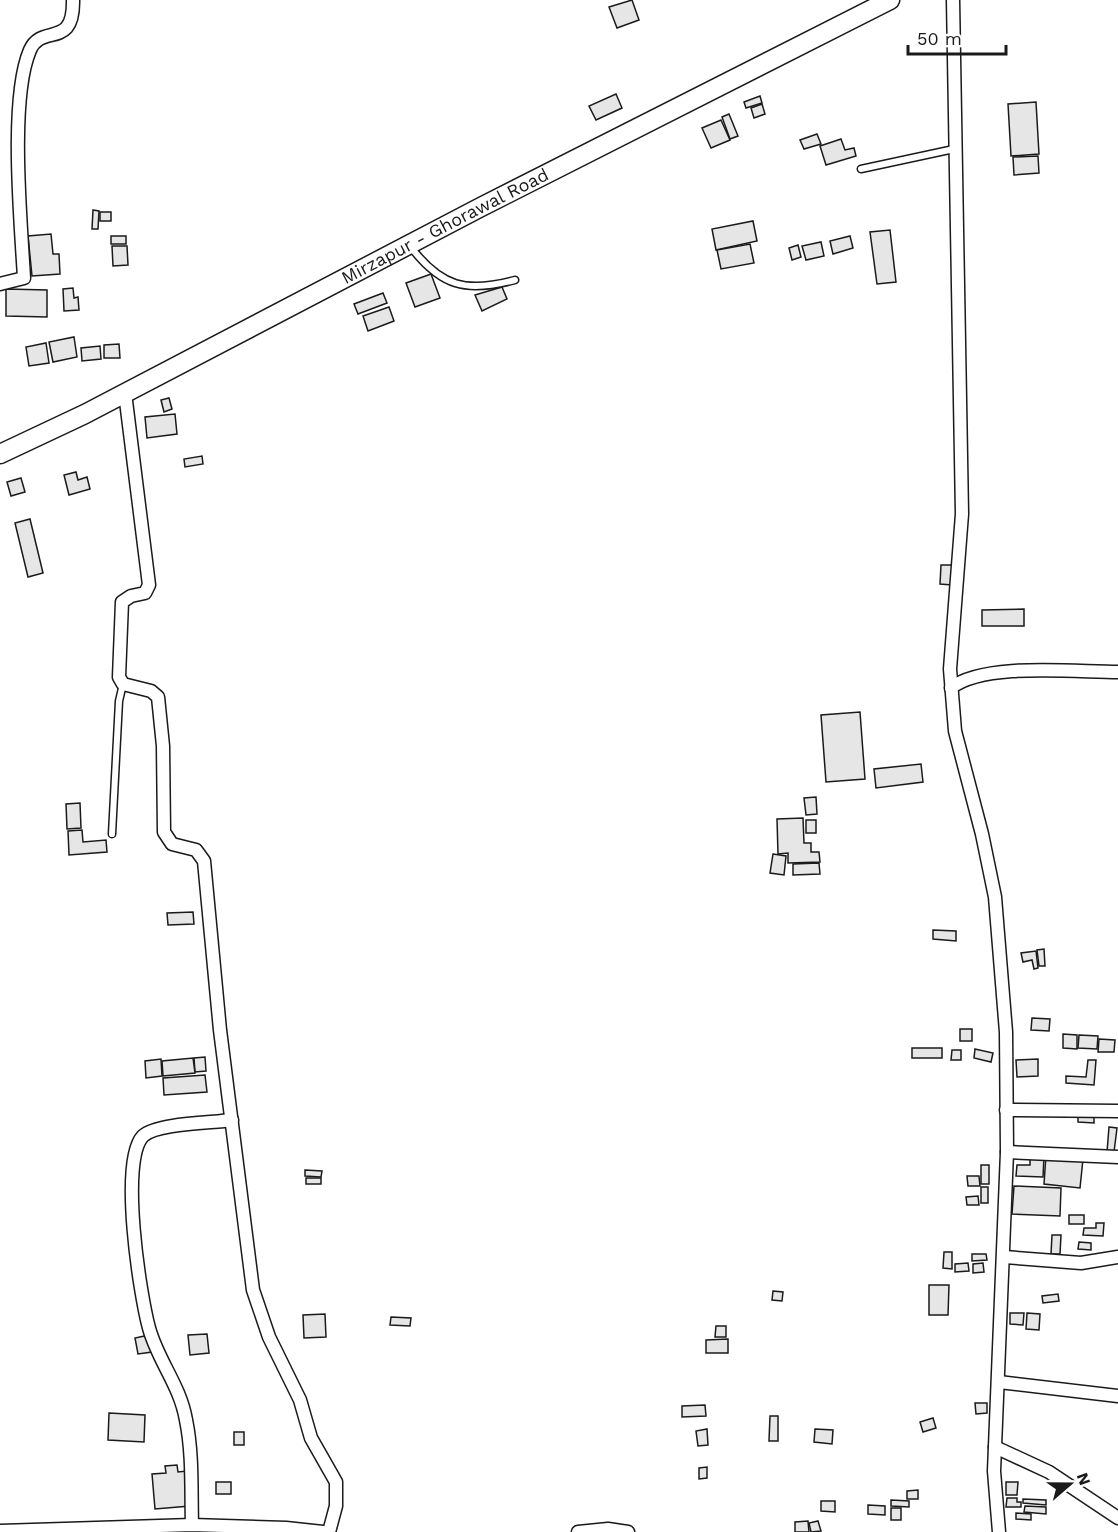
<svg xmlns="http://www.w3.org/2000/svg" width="1118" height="1532" viewBox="0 0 1118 1532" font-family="'Work Sans',sans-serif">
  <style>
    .building { fill: #e6e6e6; stroke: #1a1a1a; stroke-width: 1.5 }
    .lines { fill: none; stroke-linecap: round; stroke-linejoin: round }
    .service-casing { stroke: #1a1a1a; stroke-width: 9 }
    .minor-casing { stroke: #1a1a1a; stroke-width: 15 }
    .primary-casing { stroke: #1a1a1a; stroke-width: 21 }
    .service { stroke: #fff; stroke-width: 6 }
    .minor { stroke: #fff; stroke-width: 12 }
    .primary { stroke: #fff; stroke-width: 18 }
    .labels { text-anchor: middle; stroke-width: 4.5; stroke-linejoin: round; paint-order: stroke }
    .street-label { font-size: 18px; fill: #1a1a1a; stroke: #fff }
  </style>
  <rect width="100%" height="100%" fill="#fff"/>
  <g class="building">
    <polygon points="632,0 639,20 617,28 609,7"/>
    <polygon points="616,94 622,108 596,120 589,106"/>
    <polygon points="760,96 762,103 746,108 744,102"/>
    <polygon points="1036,102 1039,154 1011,156 1008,104"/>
    <polygon points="762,104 765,114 754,118 751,108"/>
    <polygon points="729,114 738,136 730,139 722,117"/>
    <polygon points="721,120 730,140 711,148 702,128"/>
    <polygon points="817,134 821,144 804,149 800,140"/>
    <polygon points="841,139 845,150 854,148 856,156 826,165 820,146"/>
    <polygon points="1038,156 1039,173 1014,175 1013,157"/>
    <polygon points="93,210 99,211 98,229 92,229"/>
    <rect x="100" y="212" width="11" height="9"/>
    <polygon points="753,221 757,241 716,250 712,229"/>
    <polygon points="890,230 896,282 877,284 870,232"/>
    <polygon points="51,234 53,254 59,254 60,274 32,276 28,236"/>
    <rect x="111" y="236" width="15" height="8"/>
    <polygon points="850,236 853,248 833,254 830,241"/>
    <polygon points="821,242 824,256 806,260 802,246"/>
    <polygon points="750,244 754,263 721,269 717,250"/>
    <polygon points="798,245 801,257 792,260 789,248"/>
    <polygon points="112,246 127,246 128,265 113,266"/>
    <polygon points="431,274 440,298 415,307 406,283"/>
    <polygon points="502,287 507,299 482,311 475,295"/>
    <polygon points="73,288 74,298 78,297 79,310 64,311 63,289"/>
    <polygon points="6,289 47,290 47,317 6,316"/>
    <polygon points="383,293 387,303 358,314 354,304"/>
    <polygon points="389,307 394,321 368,331 363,316"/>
    <polygon points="74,337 77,357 53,362 49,342"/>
    <polygon points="46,343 49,363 29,366 26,347"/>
    <polygon points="119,344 120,358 104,358 104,345"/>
    <polygon points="100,346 101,359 82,361 81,348"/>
    <polygon points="169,398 172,409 164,412 161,400"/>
    <polygon points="175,414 177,434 147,438 145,417"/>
    <polygon points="202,456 203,464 185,467 184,459"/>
    <polygon points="76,472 78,480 87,477 90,489 69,495 64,475"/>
    <polygon points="21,478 25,492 11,496 7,482"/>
    <polygon points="30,519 43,573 28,577 15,523"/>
    <polygon points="941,565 953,565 952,585 940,584"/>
    <polygon points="1024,609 1024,626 982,626 982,610"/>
    <polygon points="860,712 865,779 826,782 821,715"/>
    <polygon points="921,764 923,782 876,788 874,769"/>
    <polygon points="816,797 817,814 806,815 804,798"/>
    <polygon points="80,803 81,828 67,829 66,804"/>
    <polygon points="803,818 804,843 811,843 811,852 819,852 820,862 788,863 788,853 778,854 777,819"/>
    <rect x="806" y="820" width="10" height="13"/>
    <polygon points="82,830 83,842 106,840 107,852 69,855 68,831"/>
    <polygon points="773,854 786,856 784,875 770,873"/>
    <polygon points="819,863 820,874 793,875 793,864"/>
    <polygon points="193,912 194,924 168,925 167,913"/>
    <polygon points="933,930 956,931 956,941 933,939"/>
    <polygon points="1044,949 1045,966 1039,966 1037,950"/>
    <polygon points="1036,951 1038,968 1034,969 1032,960 1023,962 1021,953"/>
    <polygon points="1032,1018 1050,1019 1049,1031 1031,1030"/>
    <rect x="960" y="1029" width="12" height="12"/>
    <polygon points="1063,1034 1077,1035 1077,1049 1063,1048"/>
    <polygon points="1079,1035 1098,1036 1097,1049 1078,1048"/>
    <polygon points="1099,1039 1115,1040 1114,1052 1098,1052"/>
    <rect x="912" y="1048" width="30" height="10"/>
    <polygon points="975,1049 993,1053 991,1062 974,1058"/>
    <polygon points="952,1050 961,1050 961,1060 951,1060"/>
    <polygon points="205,1057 206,1071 195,1072 194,1058"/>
    <polygon points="193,1058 195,1073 163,1076 162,1061"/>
    <polygon points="161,1059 162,1076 146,1078 145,1061"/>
    <polygon points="1038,1059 1038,1076 1017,1077 1016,1060"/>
    <polygon points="1088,1060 1096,1060 1094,1085 1066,1083 1066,1076 1086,1077"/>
    <polygon points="205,1075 207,1092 164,1095 163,1078"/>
    <polygon points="1078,1113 1094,1113 1094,1123 1078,1122"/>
    <polygon points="1109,1127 1117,1128 1114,1152 1107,1152"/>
    <polygon points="1046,1155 1083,1159 1080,1188 1044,1184"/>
    <polygon points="1030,1156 1044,1156 1043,1177 1016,1176 1017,1165 1030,1165"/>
    <rect x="981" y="1165" width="8" height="19"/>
    <polygon points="305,1170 322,1171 321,1177 305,1176"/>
    <polygon points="967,1176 979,1176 980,1186 968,1186"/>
    <rect x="306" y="1178" width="15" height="6"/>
    <polygon points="1014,1186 1061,1188 1060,1216 1012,1214"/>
    <rect x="981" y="1187" width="7" height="16"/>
    <polygon points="978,1196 979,1205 967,1205 966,1197"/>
    <rect x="1069" y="1215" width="15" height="9"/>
    <polygon points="1096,1223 1104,1223 1103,1236 1083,1235 1084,1228 1096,1228"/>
    <polygon points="1052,1235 1061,1235 1060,1254 1051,1254"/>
    <polygon points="1079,1242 1091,1243 1091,1250 1078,1249"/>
    <polygon points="944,1252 952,1252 952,1269 943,1268"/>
    <polygon points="972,1254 986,1254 987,1260 972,1261"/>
    <polygon points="968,1263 969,1271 955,1272 955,1264"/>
    <polygon points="983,1263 984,1272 973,1273 973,1264"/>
    <polygon points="929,1285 949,1285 948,1315 929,1315"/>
    <polygon points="773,1291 783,1292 782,1301 772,1300"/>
    <polygon points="1058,1294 1059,1301 1043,1303 1042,1296"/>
    <polygon points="1010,1313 1024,1313 1023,1325 1010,1324"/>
    <polygon points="1027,1313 1040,1314 1039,1330 1026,1329"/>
    <polygon points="325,1314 326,1337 304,1338 303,1315"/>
    <polygon points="391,1317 411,1318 410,1326 390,1325"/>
    <polygon points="716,1326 726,1326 726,1337 715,1337"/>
    <polygon points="207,1334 209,1353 190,1355 188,1335"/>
    <polygon points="149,1335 152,1352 138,1354 135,1338"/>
    <polygon points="728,1339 728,1353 706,1353 706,1340"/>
    <polygon points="975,1403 987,1403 987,1413 976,1414"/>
    <polygon points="705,1405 706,1416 682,1417 682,1406"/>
    <polygon points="109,1413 145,1415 144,1442 108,1440"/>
    <polygon points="770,1416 778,1416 778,1441 769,1441"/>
    <polygon points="933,1418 936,1428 923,1432 920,1422"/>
    <polygon points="707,1429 708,1445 698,1446 696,1431"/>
    <polygon points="815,1429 833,1430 832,1444 814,1442"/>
    <rect x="234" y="1432" width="10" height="13"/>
    <polygon points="177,1465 178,1472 187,1471 190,1506 155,1509 152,1474 166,1473 165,1466"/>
    <polygon points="707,1467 707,1478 699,1479 699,1468"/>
    <rect x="216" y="1482" width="15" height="12"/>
    <polygon points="1006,1482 1018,1482 1017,1495 1006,1495"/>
    <polygon points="918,1490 918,1499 907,1499 907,1491"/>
    <polygon points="1007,1498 1017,1498 1017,1502 1021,1502 1021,1507 1006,1507"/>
    <polygon points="1023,1499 1046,1500 1046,1505 1023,1503"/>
    <polygon points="891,1500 909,1501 909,1507 891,1506"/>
    <polygon points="821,1501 835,1501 835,1512 821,1511"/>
    <polygon points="868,1505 885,1506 885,1515 868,1514"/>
    <polygon points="1025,1506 1046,1507 1046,1514 1024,1512"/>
    <rect x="891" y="1508" width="10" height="12"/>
    <polygon points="1016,1513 1031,1514 1031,1520 1016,1519"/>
    <polygon points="808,1521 809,1532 795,1532 795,1522"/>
    <polygon points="818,1521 821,1531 811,1532 809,1523"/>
  </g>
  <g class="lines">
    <g class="service-casing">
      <g id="service">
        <polyline points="861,169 954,149"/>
        <path d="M410,246c31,41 56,47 105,34"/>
        <polyline points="112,834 119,701 123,684"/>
      </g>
    </g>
    <g class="minor-casing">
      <g id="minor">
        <polyline points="953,0 962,514 950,669 955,731 982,834 995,897 1006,1032 1007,1152 994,1471 999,1532"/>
        <path d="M0,284l24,-6c-3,-55 -15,-179 6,-228 12,-27 44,0 43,-50"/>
        <polyline points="125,393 149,585 145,593 131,596 122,602 119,677 123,684 151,691 158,697 163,746 164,832 172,844 196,850 204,861 220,1030 253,1290 269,1337 300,1400 311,1438 336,1482 336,1506 329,1532"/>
        <path d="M951,688c33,-26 123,-16 167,-16"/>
        <polyline points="1006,1110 1118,1111"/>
        <polyline points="1007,1152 1118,1157"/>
        <polyline points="1004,1257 1081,1263 1118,1257"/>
        <polyline points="999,1382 1118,1396"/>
        <polyline points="995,1447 1049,1472 1118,1518"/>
        <path d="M192,1525c-1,-34 1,-71 -6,-105 -6,-35 -28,-59 -37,-92 -9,-33 -30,-167 -6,-192 14,-13 69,-13 89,-16"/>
        <polyline points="0,1531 192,1525 286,1528 323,1532"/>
        <polyline points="578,1532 608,1529 628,1532"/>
      </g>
    </g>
    <g class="primary-casing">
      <g id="primary">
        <path id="s1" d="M0,454l85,-40 396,-207 409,-207"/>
      </g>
    </g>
    <use href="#service" class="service"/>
    <use href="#minor" class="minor"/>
    <use href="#primary" class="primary"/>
  </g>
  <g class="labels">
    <g class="street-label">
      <text dy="6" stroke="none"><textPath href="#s1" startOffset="500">Mirzapur - Ghorawal Road</textPath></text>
    </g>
  </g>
  <g transform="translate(1070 1484) rotate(70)" stroke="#ffffff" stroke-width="4.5" paint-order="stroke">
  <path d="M0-4.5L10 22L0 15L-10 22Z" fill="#1a1a1a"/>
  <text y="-9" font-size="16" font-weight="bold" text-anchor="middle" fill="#1a1a1a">N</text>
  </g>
  <path d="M908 45v9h98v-9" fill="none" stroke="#1a1a1a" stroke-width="3"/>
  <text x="917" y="45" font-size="18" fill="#1a1a1a" stroke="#ffffff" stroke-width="4.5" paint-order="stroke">50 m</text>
</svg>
